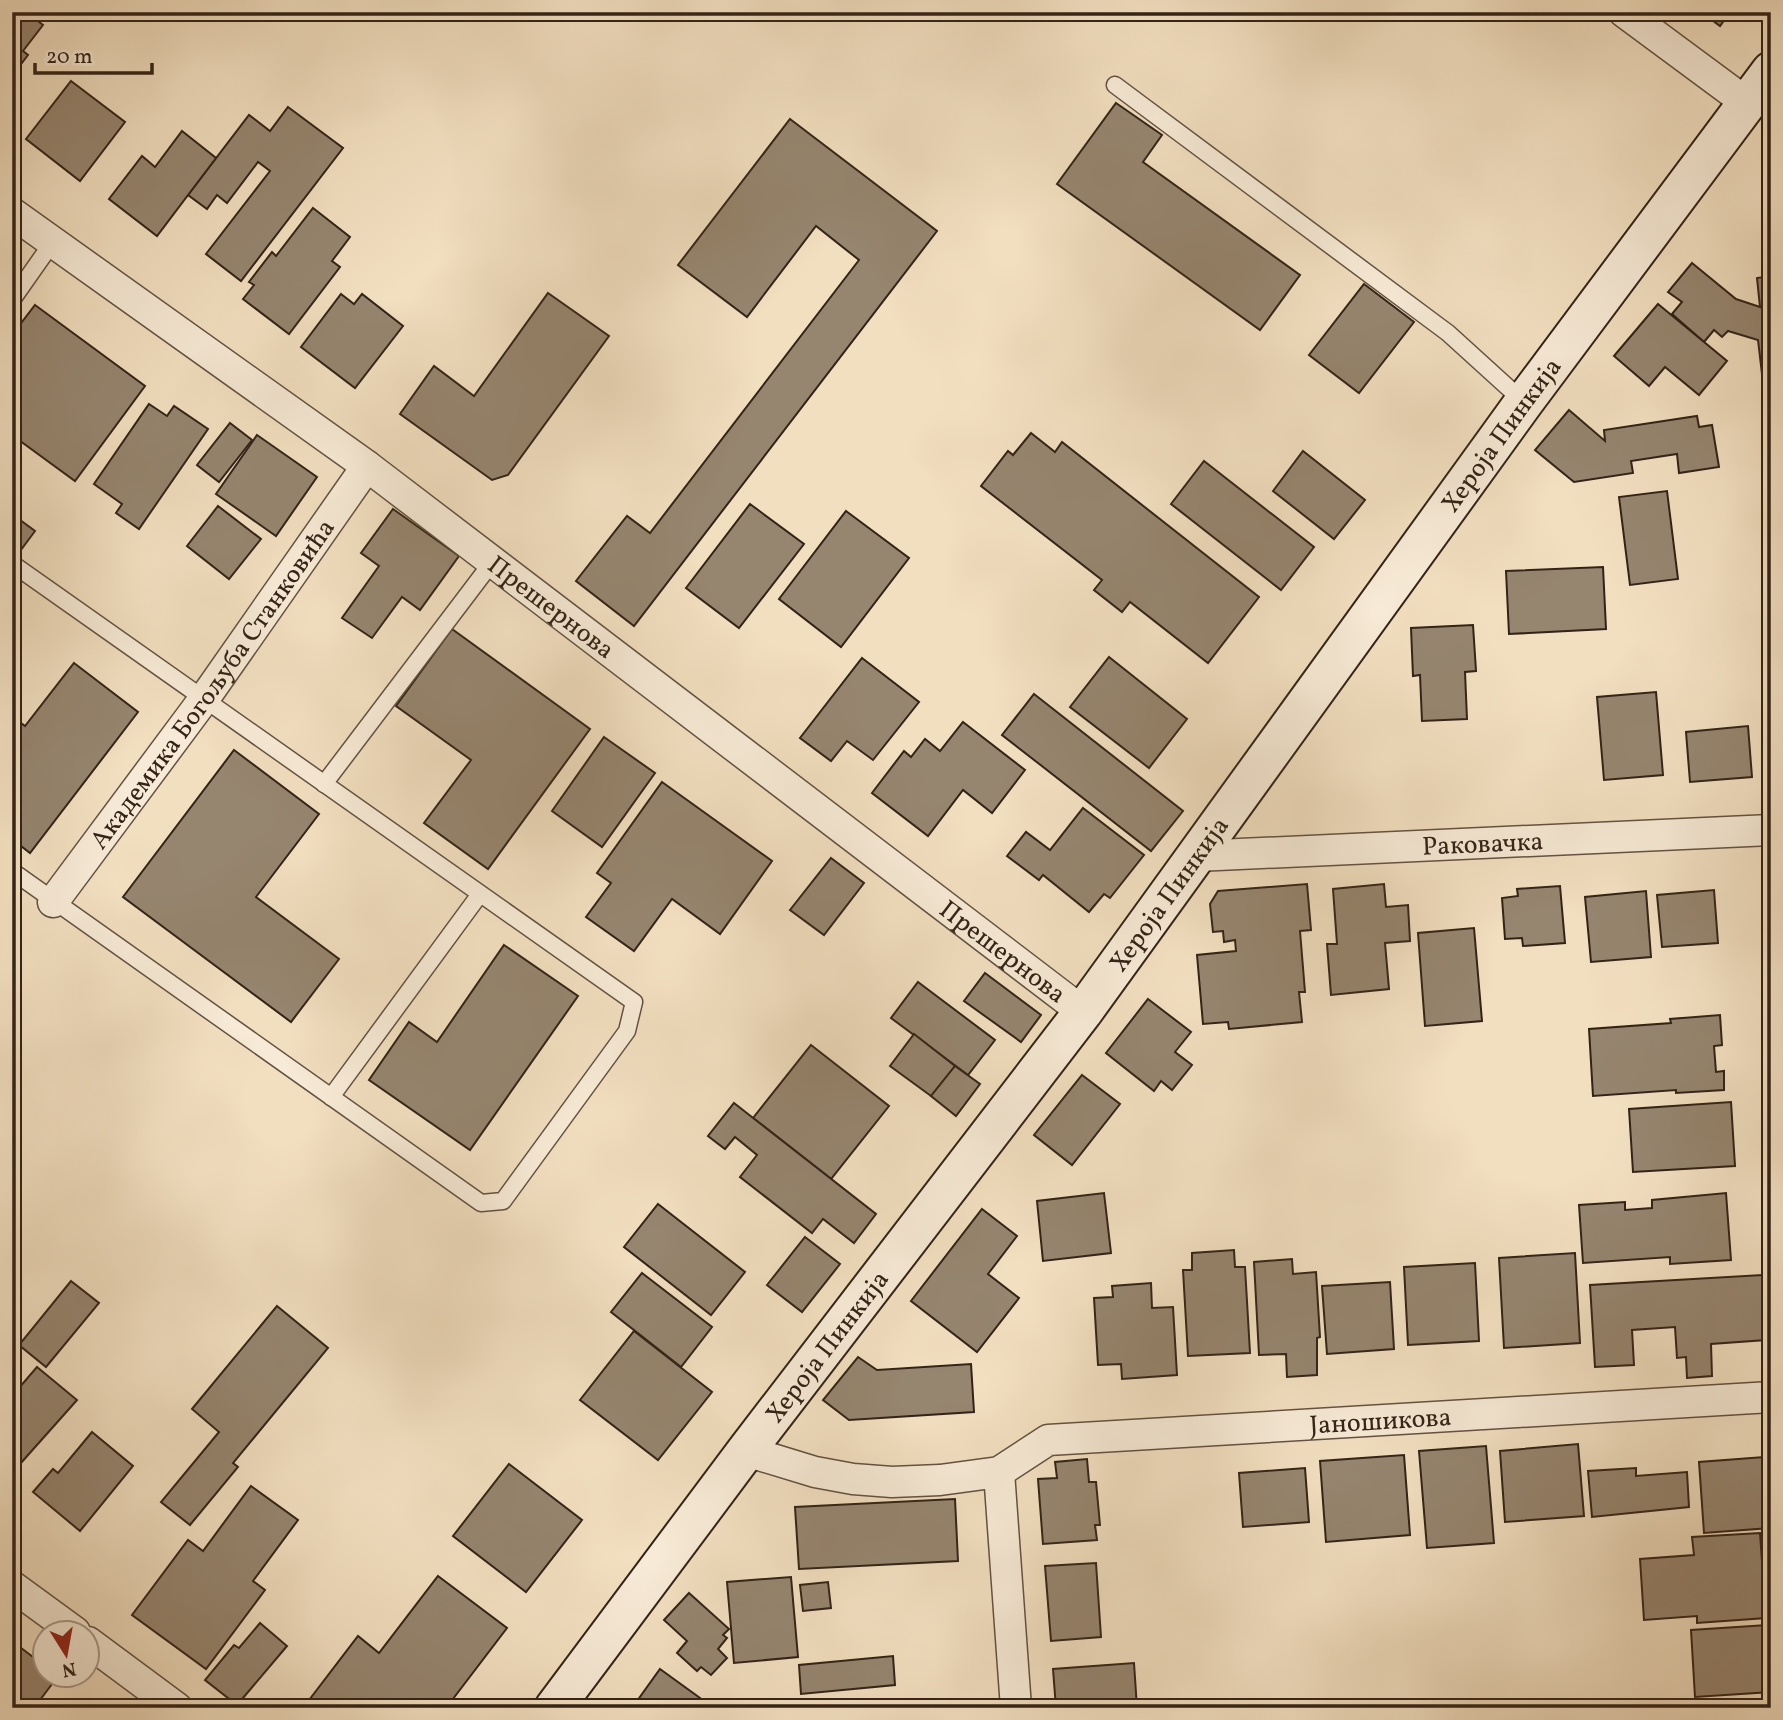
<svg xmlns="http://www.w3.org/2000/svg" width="1783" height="1720" viewBox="0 0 1783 1720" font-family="Vollkorn,serif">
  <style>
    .building { fill: #96856f; stroke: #332317; stroke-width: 2 }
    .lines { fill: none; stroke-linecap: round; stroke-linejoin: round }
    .lane-casing { stroke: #635241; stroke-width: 19 }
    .street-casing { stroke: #635241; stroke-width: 33 }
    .secondary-casing { stroke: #332317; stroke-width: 42 }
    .lane { stroke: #f7ead6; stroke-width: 16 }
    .street { stroke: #f7ead6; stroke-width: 30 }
    .secondary { stroke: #f7ead6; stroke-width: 38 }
    .labels { text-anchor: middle; stroke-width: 6; stroke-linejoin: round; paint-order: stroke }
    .street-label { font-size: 26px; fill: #332317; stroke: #f7ead6 }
  </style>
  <rect width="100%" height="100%" fill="#f2dfc0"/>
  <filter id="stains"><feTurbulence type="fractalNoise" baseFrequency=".00286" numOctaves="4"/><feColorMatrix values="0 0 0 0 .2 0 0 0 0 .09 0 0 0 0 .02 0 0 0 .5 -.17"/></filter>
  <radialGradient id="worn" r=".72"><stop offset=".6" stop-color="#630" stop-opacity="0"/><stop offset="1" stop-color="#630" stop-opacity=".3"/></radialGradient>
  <g class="building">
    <polygon points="12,12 26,12 43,25 23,51 28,55 12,76"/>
    <polygon points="1701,12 1730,12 1720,26"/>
    <polygon points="71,81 125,122 80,181 26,139"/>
    <polygon points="1116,103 1162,135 1143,162 1300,275 1260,330 1057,184"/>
    <polygon points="288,107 343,148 241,281 206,254 270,171 258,162 227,203 217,195 207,209 188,195 249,115 270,131"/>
    <polygon points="790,119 937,231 634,626 576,581 627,516 650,533 859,260 816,226 747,317 678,265"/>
    <polygon points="182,131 216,158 157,236 109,199 142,156 155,167"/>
    <polygon points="313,208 350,237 332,261 340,267 289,334 243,299 254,285 249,282 272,252 276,256"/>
    <polygon points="1692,263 1736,299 1760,307 1757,278 1771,276 1771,390 1764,391 1758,340 1728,331 1722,337 1714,330 1704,342 1672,314 1682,302 1668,292"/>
    <polygon points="1364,284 1414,322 1359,393 1309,355"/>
    <polygon points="548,293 609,336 508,475 492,480 400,414 434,366 474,396"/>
    <polygon points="341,294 354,304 362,294 403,326 355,388 301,347"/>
    <polygon points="1658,304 1727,361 1699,395 1665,367 1649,386 1614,356"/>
    <polygon points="35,305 145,386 75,481 12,435 12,335"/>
    <polygon points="149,404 167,416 174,406 208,429 139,529 116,513 122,504 94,484"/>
    <polygon points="1569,410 1605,441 1604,430 1697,416 1699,427 1712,425 1719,467 1679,473 1677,454 1631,461 1633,473 1574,482 1535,450"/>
    <polygon points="230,423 252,440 219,482 197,465"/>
    <polygon points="1031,433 1055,452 1062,442 1259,597 1208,663 1130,602 1122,612 1094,590 1102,580 981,486 1008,451 1013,455"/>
    <polygon points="257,435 317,477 276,536 216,494"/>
    <polygon points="1303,451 1365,500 1334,539 1273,491"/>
    <polygon points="1204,461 1314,547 1281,590 1171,504"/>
    <polygon points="1667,491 1678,579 1630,585 1619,497"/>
    <polygon points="750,504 804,544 739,628 686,588"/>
    <polygon points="218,506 261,539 229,579 187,546"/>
    <polygon points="393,509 459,556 420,610 402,597 372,638 342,618 379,566 361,553"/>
    <polygon points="846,511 909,558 841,647 779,599"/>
    <polygon points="12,514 35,531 12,562"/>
    <polygon points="1603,567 1606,629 1509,634 1506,571"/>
    <polygon points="1473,625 1476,671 1465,672 1467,719 1422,721 1420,675 1413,676 1411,628"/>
    <polygon points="452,629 590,729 488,869 424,823 471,760 396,706"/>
    <polygon points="1109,657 1187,719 1149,768 1070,707"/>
    <polygon points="862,658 919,702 873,760 847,741 831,761 800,738"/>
    <polygon points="74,663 138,712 30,853 12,839 12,716 25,726"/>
    <polygon points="1656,692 1663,775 1604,780 1597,697"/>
    <polygon points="1034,694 1183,811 1151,851 1002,735"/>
    <polygon points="963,722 1025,770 992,813 963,790 928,836 872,793 904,751 911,757 925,739 940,751"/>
    <polygon points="1748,726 1752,777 1690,782 1686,732"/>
    <polygon points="604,737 655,773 602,847 552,811"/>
    <polygon points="234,750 319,814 256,897 339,959 291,1022 123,897"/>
    <polygon points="662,782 772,861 720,934 672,899 634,951 586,917 611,883 597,873"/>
    <polygon points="1083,808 1144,855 1110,898 1104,894 1089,912 1043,875 1039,880 1007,856 1026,832 1050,850"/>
    <polygon points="831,858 864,883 824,935 790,910"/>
    <polygon points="1307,884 1311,930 1300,931 1305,992 1299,992 1302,1022 1229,1029 1228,1022 1203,1024 1197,955 1236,951 1235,940 1224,942 1223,931 1213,932 1210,904 1218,891"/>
    <polygon points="1384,884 1386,907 1408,905 1410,941 1385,943 1389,989 1331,995 1327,944 1337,944 1333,889"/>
    <polygon points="1560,886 1565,943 1523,946 1522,938 1505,939 1502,898 1518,896 1517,889"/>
    <polygon points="1714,890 1718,943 1662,947 1657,895"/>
    <polygon points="1646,891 1651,957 1591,962 1585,897"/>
    <polygon points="1474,928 1482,1021 1425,1026 1418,933"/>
    <polygon points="504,945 578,996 470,1150 369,1080 409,1022 437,1042"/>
    <polygon points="985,973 1041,1015 1021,1042 964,1001"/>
    <polygon points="918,982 995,1040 968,1075 891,1018"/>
    <polygon points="1148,999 1191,1032 1175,1052 1192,1065 1172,1090 1161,1081 1154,1091 1106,1053"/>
    <polygon points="1720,1015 1722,1045 1714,1046 1716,1072 1724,1071 1724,1090 1676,1093 1676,1090 1593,1096 1589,1029 1671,1023 1670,1019"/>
    <polygon points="914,1034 955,1066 931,1096 890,1066"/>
    <polygon points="811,1045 889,1106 831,1179 753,1118"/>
    <polygon points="955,1066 980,1084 956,1116 931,1096"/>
    <polygon points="1082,1075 1120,1104 1072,1165 1034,1135"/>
    <polygon points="1731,1102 1735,1166 1633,1172 1629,1109"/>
    <polygon points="734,1103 876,1214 854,1243 823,1219 812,1233 740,1177 757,1155 735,1137 725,1149 708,1136"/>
    <polygon points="1104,1193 1111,1253 1043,1261 1037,1201"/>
    <polygon points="1726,1193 1731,1260 1670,1264 1670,1257 1583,1263 1579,1205 1625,1202 1625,1210 1652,1208 1652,1200"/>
    <polygon points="658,1204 745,1272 711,1315 624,1247"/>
    <polygon points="982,1209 1017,1236 988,1274 1019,1298 977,1352 911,1301"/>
    <polygon points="805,1237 840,1264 802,1312 767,1285"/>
    <polygon points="1234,1250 1235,1267 1245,1267 1250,1353 1188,1356 1183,1270 1192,1270 1192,1253"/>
    <polygon points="1575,1253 1580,1343 1504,1348 1499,1258"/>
    <polygon points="1292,1259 1293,1274 1316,1272 1320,1337 1317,1338 1317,1375 1287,1377 1286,1354 1259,1355 1254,1262"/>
    <polygon points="1475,1263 1479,1341 1408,1345 1404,1267"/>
    <polygon points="642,1273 712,1327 681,1367 611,1312"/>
    <polygon points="1762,1275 1766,1340 1711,1344 1712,1376 1687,1378 1686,1357 1677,1358 1675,1327 1632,1330 1634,1365 1595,1367 1590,1285"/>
    <polygon points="71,1281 99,1303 46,1367 19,1345"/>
    <polygon points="1390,1282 1394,1349 1327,1354 1322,1286"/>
    <polygon points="1151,1283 1152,1308 1173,1307 1177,1375 1122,1379 1121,1364 1098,1365 1094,1298 1113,1297 1112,1286"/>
    <polygon points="277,1306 328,1348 233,1463 238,1467 190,1525 161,1502 219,1432 192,1409"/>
    <polygon points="634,1331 712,1392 658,1460 580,1400"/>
    <polygon points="858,1357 877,1370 971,1364 974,1412 849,1420 823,1400"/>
    <polygon points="37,1367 77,1400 12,1473 12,1396"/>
    <polygon points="92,1432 133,1466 80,1531 33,1492 53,1469 58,1473"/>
    <polygon points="1578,1444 1584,1516 1505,1522 1500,1451"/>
    <polygon points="1486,1446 1494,1543 1427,1548 1419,1451"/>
    <polygon points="1404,1455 1410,1535 1326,1542 1320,1461"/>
    <polygon points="1764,1457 1770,1528 1704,1533 1699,1462"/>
    <polygon points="1087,1459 1089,1482 1096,1482 1100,1525 1095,1525 1097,1540 1043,1544 1038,1479 1057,1478 1055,1462"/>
    <polygon points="509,1464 582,1520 526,1592 453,1536"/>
    <polygon points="1305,1468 1309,1522 1243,1527 1239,1473"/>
    <polygon points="1636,1468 1636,1476 1687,1472 1689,1507 1592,1517 1588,1471"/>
    <polygon points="251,1486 298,1520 253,1581 265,1590 206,1669 132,1615 188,1540 203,1551"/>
    <polygon points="955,1499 958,1561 799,1569 795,1507"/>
    <polygon points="1760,1533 1766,1618 1697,1623 1697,1616 1644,1620 1640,1559 1694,1555 1692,1537"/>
    <polygon points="1096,1563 1101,1637 1051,1641 1045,1566"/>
    <polygon points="438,1576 507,1628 446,1708 303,1708 358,1636 379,1653"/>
    <polygon points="791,1577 798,1657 734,1663 727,1582"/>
    <polygon points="828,1582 831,1608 803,1611 800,1585"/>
    <polygon points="689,1593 729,1629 723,1635 727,1638 718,1649 727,1658 711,1675 701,1667 697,1671 677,1653 687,1641 664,1620"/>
    <polygon points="260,1623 287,1646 237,1705 205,1680 234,1645 239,1648"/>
    <polygon points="1767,1625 1771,1692 1695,1697 1691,1630"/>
    <polygon points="12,1641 46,1667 46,1674 58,1676 34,1708 12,1708"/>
    <polygon points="893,1656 895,1685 801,1694 799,1665"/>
    <polygon points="1134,1663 1137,1708 1056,1708 1053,1669"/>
    <polygon points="660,1669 700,1698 693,1708 632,1708"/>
    <polygon points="1771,1702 1771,1708 1711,1708 1711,1706"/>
  </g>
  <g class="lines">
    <g class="lane-casing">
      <g id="lane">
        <polyline points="1115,85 1448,333 1524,402"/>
        <polyline points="12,300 52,243"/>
        <polyline points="12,568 14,565 634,1002 627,1031 503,1201 481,1203 12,871"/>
        <polyline points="324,784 493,561"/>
        <polyline points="331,1097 480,894"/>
      </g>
    </g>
    <g class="street-casing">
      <g id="street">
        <polyline points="1624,12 1747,103"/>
        <path id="s1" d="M12,213l355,253 716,546"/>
        <path id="s2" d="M1196,856l575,-26"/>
        <path id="s3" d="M53,902l151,-203 163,-233"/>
        <path id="s4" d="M746,1451l69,21 38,7 39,3 48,-2 59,-8 49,-32 723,-43"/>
        <polyline points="999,1472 1016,1708"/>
        <polyline points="12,1586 75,1632"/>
        <polyline points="88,1642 177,1708"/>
      </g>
    </g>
    <g class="secondary-casing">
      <g id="secondary">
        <path id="s5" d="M554,1708l192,-257 337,-439 441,-610 247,-331"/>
      </g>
    </g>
    <use href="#lane" class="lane"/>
    <use href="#street" class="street"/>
    <use href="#secondary" class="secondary"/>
  </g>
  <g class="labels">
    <g class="street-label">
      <text dy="9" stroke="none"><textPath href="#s5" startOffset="1587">Хероја Пинкија</textPath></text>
      <text dy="9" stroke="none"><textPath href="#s1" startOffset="668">Прешернова</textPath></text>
      <text dy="9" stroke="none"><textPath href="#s3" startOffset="270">Академика Богољуба Станковића</textPath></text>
      <text dy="9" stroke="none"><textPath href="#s2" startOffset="287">Раковачка</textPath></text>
      <text dy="9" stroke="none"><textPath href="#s5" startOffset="1020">Хероја Пинкија</textPath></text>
      <text dy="9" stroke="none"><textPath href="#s1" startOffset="1236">Прешернова</textPath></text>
      <text dy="9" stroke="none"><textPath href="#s5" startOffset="453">Хероја Пинкија</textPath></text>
      <text dy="9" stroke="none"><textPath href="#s4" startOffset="649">Јаношикова</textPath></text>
    </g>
  </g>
  <rect width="1783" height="1720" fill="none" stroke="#f2dfc0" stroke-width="42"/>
  <rect x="14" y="14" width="1755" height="1692" fill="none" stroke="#332317" stroke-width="3.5"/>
  <rect x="21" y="21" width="1741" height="1678" fill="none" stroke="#332317" stroke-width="2"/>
  <g transform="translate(66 1654) rotate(169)"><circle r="33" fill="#f7ead6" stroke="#a99a8a" stroke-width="2"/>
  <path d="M0-5L12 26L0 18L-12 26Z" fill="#8f2418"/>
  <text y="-10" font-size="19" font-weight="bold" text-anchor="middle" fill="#332317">N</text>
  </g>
  <path d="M35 63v10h117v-10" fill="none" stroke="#332317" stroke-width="3.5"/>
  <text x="46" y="63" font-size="21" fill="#332317" stroke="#f7ead6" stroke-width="5" paint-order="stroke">20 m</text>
  <rect width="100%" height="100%" filter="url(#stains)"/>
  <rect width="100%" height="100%" fill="url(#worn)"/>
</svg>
